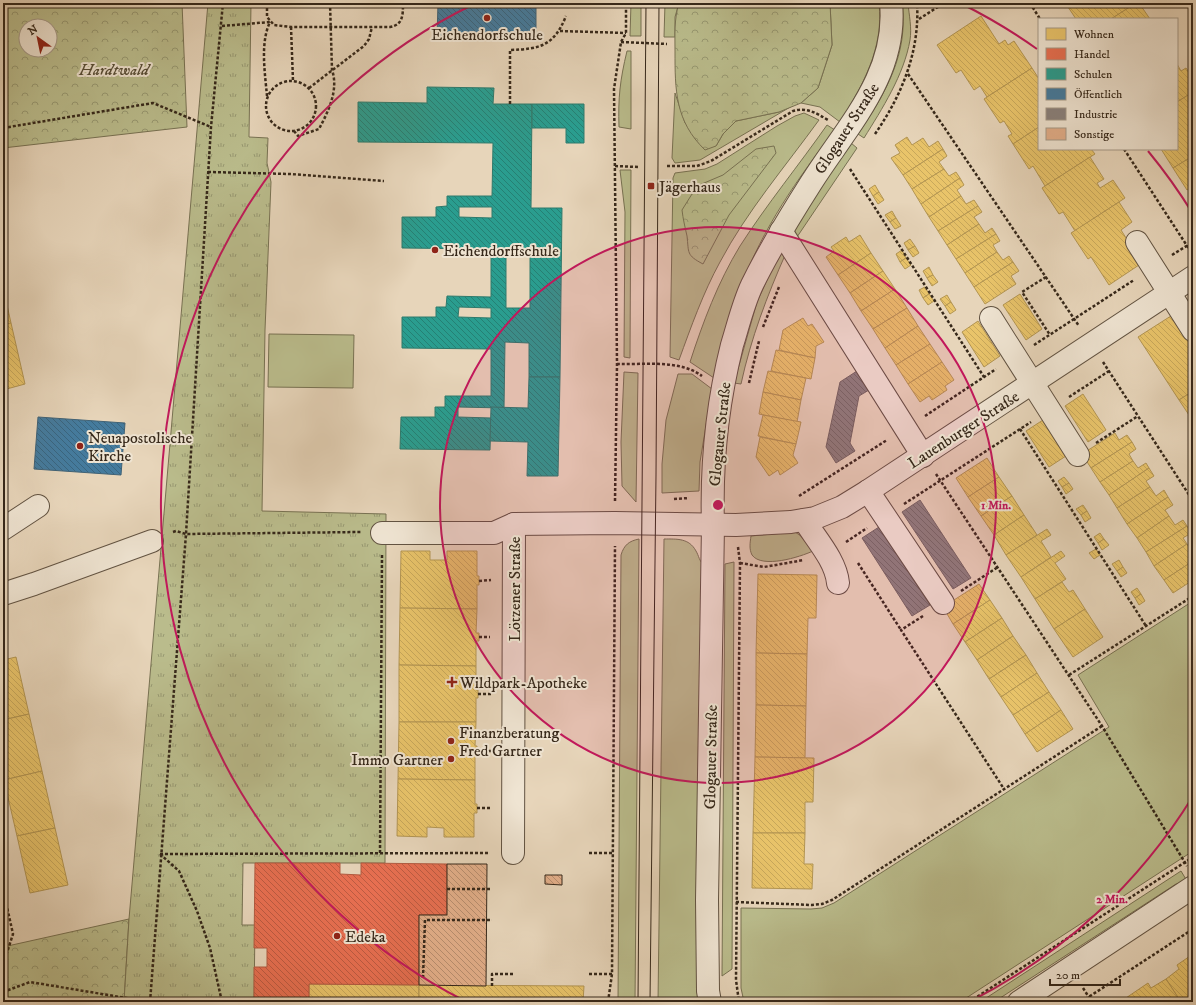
<svg xmlns="http://www.w3.org/2000/svg" width="1196" height="1005" viewBox="0 0 1196 1005" font-family="'IM FELL DW Pica',serif">
  <style>
    .green { fill: #babc8c; stroke: #787253 }
    .forest { fill: url(#forest-crowns); stroke: #787253; fill-rule: evenodd }
    .park { fill: url(#park-tufts); stroke: #787253 }
    .homes { fill: url(#homes-back-hatch); stroke: #b39552 }
    .shops { fill: url(#shops-back-hatch); stroke: #b25a40 }
    .schools { fill: url(#schools-back-hatch); stroke: #2e7a6c; fill-rule: evenodd }
    .public { fill: url(#public-back-hatch); stroke: #406276 }
    .industry { fill: url(#industry-back-hatch); stroke: #71665f }
    .building { fill: url(#building-back-hatch); stroke: #36281a }
    .lines { fill: none; stroke-linecap: round; stroke-linejoin: round }
    .minor-casing { stroke: #625342; stroke-width: 24 }
    .path { stroke: #36281a; stroke-width: 2.5; stroke-dasharray: 3 2; stroke-linecap: butt }
    .minor { stroke: #efe4d2; stroke-width: 22 }
    .tram { stroke: #36281a; stroke-width: 1 }
    .ring { fill: none; stroke: #c2185b; stroke-width: 2 }
    .poi-dot { fill: #8f2418; stroke: #efe4d2; stroke-width: 1.5 }
    .labels { text-anchor: middle; stroke-width: 4; stroke-linejoin: round; paint-order: stroke }
    .poi-label { font-size: 16px; fill: #36281a; stroke: #efe4d2; text-anchor: start }
    .park-label { font-size: 16px; font-style: italic; fill: #574d36; stroke: #efe4d2 }
    .street-label { font-size: 16px; fill: #36281a; stroke: #efe4d2 }
    .centre { fill: #c2185b; stroke: #efe4d2; stroke-width: 2 }
    .ring-label { font-size: 12px; text-anchor: middle; font-weight: bold; fill: #c2185b; stroke: #efe4d2; stroke-width: 4; stroke-linejoin: round; paint-order: stroke }
  </style>
  <defs>
    <pattern id="forest-crowns" width="20" height="18" patternUnits="userSpaceOnUse"><rect width="20" height="18" fill="#babc8c"/><path d="M2 6a3 3 0 1 1 6 0M12 15a3 3 0 1 1 6 0" fill="none" stroke="#989972"/></pattern>
    <pattern id="park-tufts" width="24" height="20" patternUnits="userSpaceOnUse"><rect width="24" height="20" fill="#babc8c"/><path d="M3 7l-1-3M5 7V3M7 7l1-3M15 17l-1-3M17 17v-4M19 17l1-3" fill="none" stroke="#989972"/></pattern>
    <pattern id="homes-back-hatch" width="6" height="6" patternUnits="userSpaceOnUse"><rect width="6" height="6" fill="#e9c46a"/><path d="M-1 5l2 2M0 0l6 6M5-1l2 2" fill="none" stroke="#c8a85b"/></pattern>
    <pattern id="shops-back-hatch" width="6" height="6" patternUnits="userSpaceOnUse"><rect width="6" height="6" fill="#e76f51"/><path d="M-1 5l2 2M0 0l6 6M5-1l2 2" fill="none" stroke="#bc5b42"/></pattern>
    <pattern id="schools-back-hatch" width="6" height="6" patternUnits="userSpaceOnUse"><rect width="6" height="6" fill="#2a9d8f"/><path d="M-1 5l2 2M0 0l6 6M5-1l2 2" fill="none" stroke="#258074"/></pattern>
    <pattern id="public-back-hatch" width="6" height="6" patternUnits="userSpaceOnUse"><rect width="6" height="6" fill="#457b9d"/><path d="M-1 5l2 2M0 0l6 6M5-1l2 2" fill="none" stroke="#3a657f"/></pattern>
    <pattern id="industry-back-hatch" width="6" height="6" patternUnits="userSpaceOnUse"><rect width="6" height="6" fill="#8a817c"/><path d="M-1 5l2 2M0 0l6 6M5-1l2 2" fill="none" stroke="#726a65"/></pattern>
    <pattern id="building-back-hatch" width="6" height="6" patternUnits="userSpaceOnUse"><rect width="6" height="6" fill="#e2ae89"/><path d="M-1 5l2 2M0 0l6 6M5-1l2 2" fill="none" stroke="#b88e6f"/></pattern>
  </defs>
  <rect width="100%" height="100%" fill="#e7d5ba"/>
  <filter id="stains"><feTurbulence type="fractalNoise" baseFrequency=".005" numOctaves="4"/><feColorMatrix values="0 0 0 0 .2 0 0 0 0 .09 0 0 0 0 .02 0 0 0 .5 -.17"/></filter>
  <radialGradient id="worn" r=".72"><stop offset=".6" stop-color="#630" stop-opacity="0"/><stop offset="1" stop-color="#630" stop-opacity=".3"/></radialGradient>
  <g class="green">
    <polygon points="631,3 641,3 641,36 630,36"/>
    <polygon points="665,3 679,3 675,17 675,37 664,37"/>
    <path d="M830,3h49c5,45 -16,82 -39,119l-20,-15 -19,-4 17,-15 14,-43z"/>
    <path d="M902,3h6c1,12 4,25 2,37 -6,35 -28,69 -46,98l-6,-4c27,-40 51,-80 44,-131z"/>
    <path d="M627,51h4v78l-12,-2c-1,-29 1,-47 8,-76z"/>
    <polygon points="675,93 685,123 716,146 723,134 736,121 779,112 792,106 700,160 675,163 672,158"/>
    <path d="M804,113l15,7c-34,47 -72,91 -99,142 -17,31 -29,65 -41,98l-9,-3 3,-179 2,-5 30,-4 12,-5 60,-38 18,-10z"/>
    <path d="M827,125l8,5c-37,48 -73,99 -94,157 -11,29 -18,61 -27,91l-24,-16c13,-40 28,-80 50,-116 27,-42 59,-81 87,-121z"/>
    <polygon points="851,143 857,148 797,237 792,230"/>
    <polygon points="620,170 631,170 630,358 624,357 625,212"/>
    <path d="M780,251l6,2c-19,43 -35,85 -45,131l-7,-1 23,-81z"/>
    <polygon points="269,334 354,335 353,388 268,387"/>
    <polygon points="624,372 638,373 636,502 622,486 621,442"/>
    <polygon points="678,374 692,374 712,389 700,462 699,491 662,493 662,464 666,420"/>
    <path d="M795,532l6,4 12,15c-13,6 -51,18 -61,4 -3,-6 -2,-12 -1,-19z"/>
    <path d="M639,539l-4,463h-17l3,-447c3,-10 8,-14 18,-16z"/>
    <path d="M664,539c13,0 25,-1 32,12 3,5 3,10 8,14l-5,437h-41z"/>
    <polygon points="734,562 732,969 722,976 725,564"/>
    <polygon points="1193,601 1193,851 960,1002 744,1002 741,988 741,908 811,909 822,908 834,903 1109,727 1078,675"/>
    <polygon points="1181,871 1187,881 1182,884 1176,884 994,1002 980,1002"/>
  </g>
  <g class="forest">
    <path d="M3,3h179l5,124 -184,21zM26,26h24v24h-24z"/>
    <path d="M679,3h151l2,42 -14,43 -17,15 -22,9 -43,9 -13,13 -7,12 -11,4c-30,-29 -30,-60 -30,-99 0,-16 -1,-32 4,-48z"/>
    <path d="M774,146l2,7 -47,62 -26,49c-17,-9 -14,-11 -16,-28 -2,-9 -4,-17 -5,-26l15,-24 26,-11 33,-26z"/>
    <polygon points="129,919 124,1002 3,1002 3,947"/>
  </g>
  <polygon class="park" points="208,3 251,3 249,137 268,138 267,163 271,182 265,330 262,511 386,514 385,863 243,863 242,925 255,925 254,1002 124,1002 129,919"/>
  <g class="homes">
    <polygon points="1075,3 1136,3 1111,19 1076,19 1068,7"/>
    <polygon points="1136,3 1139,3 1150,19 1111,19"/>
    <polygon points="981,16 999,44 1005,40 1008,45 1014,41 1032,68 987,97 980,86 974,90 961,70 956,73 937,45"/>
    <polygon points="1177,64 1181,71 1186,68 1193,78 1193,92 1177,102"/>
    <polygon points="1032,68 1039,79 1039,127 1013,144 1008,136 1012,134 1004,121 1000,123 984,99"/>
    <polygon points="1193,92 1193,156 1173,168 1161,149 1177,149 1177,102"/>
    <polygon points="1039,127 1039,149 1091,149 1095,154 1045,186 1033,166 1029,169 1013,144"/>
    <polygon points="907,137 912,145 923,138 929,147 938,141 943,149 903,175 891,158 900,153 895,145"/>
    <polygon points="943,149 947,156 939,162 944,169 912,189 903,175"/>
    <polygon points="1193,156 1193,186 1187,190 1173,168"/>
    <polygon points="1090,157 1104,179 1097,183 1100,188 1113,180 1125,198 1075,231 1063,212 1059,214 1042,188"/>
    <polygon points="944,169 949,176 956,172 960,178 921,204 912,189"/>
    <polygon points="960,178 964,185 957,190 961,196 929,217 921,204"/>
    <polygon points="875,185 879,192 873,196 869,189"/>
    <polygon points="879,192 884,200 878,204 873,196"/>
    <polygon points="961,196 966,204 974,200 978,206 938,231 929,217"/>
    <polygon points="1119,202 1132,222 1121,230 1142,263 1109,285 1091,257 1088,259 1071,233"/>
    <polygon points="978,206 982,212 974,217 979,224 947,245 938,231"/>
    <polygon points="892,211 896,218 890,222 885,215"/>
    <polygon points="896,218 901,226 895,229 890,222"/>
    <polygon points="979,224 985,233 992,228 996,234 956,259 947,245"/>
    <polygon points="996,234 1000,241 993,245 997,252 965,273 956,259"/>
    <polygon points="860,235 871,253 838,275 826,257 834,251 831,247 846,237 849,242"/>
    <polygon points="910,239 915,246 908,250 904,243"/>
    <polygon points="915,246 919,253 913,257 908,250"/>
    <polygon points="902,250 906,258 900,262 896,254"/>
    <polygon points="997,252 1003,260 1009,256 1013,262 974,287 965,273"/>
    <polygon points="871,253 883,271 850,293 838,275"/>
    <polygon points="906,258 911,265 905,269 900,262"/>
    <polygon points="1013,262 1019,271 1011,276 1016,284 985,304 974,287"/>
    <polygon points="929,267 933,275 927,278 923,271"/>
    <polygon points="883,271 895,289 861,311 850,293"/>
    <polygon points="933,275 938,282 932,286 927,278"/>
    <polygon points="3,287 11,323 3,325"/>
    <polygon points="925,287 929,294 923,298 919,290"/>
    <polygon points="895,289 907,308 873,329 861,311"/>
    <polygon points="929,294 934,301 928,305 923,298"/>
    <polygon points="1020,294 1042,329 1026,340 1003,305"/>
    <polygon points="947,295 951,302 945,306 940,299"/>
    <polygon points="951,302 956,310 950,314 945,306"/>
    <polygon points="907,308 918,326 885,348 873,329"/>
    <polygon points="1174,314 1193,330 1193,391 1179,400 1138,337"/>
    <polygon points="803,318 808,326 812,324 824,342 816,346 815,358 779,350 783,330"/>
    <polygon points="978,321 1000,356 984,367 962,332"/>
    <polygon points="11,323 25,384 3,390 3,325"/>
    <polygon points="918,326 930,344 896,365 885,348"/>
    <polygon points="930,344 942,362 908,384 896,365"/>
    <polygon points="776,350 815,358 811,379 771,371"/>
    <polygon points="942,362 954,380 945,386 947,390 932,400 929,396 920,402 908,384"/>
    <polygon points="768,371 806,378 801,400 763,392"/>
    <polygon points="1193,391 1193,421 1179,400"/>
    <polygon points="763,392 801,400 797,422 759,414"/>
    <polygon points="1083,394 1106,430 1088,442 1065,406"/>
    <polygon points="763,415 801,422 796,444 758,436"/>
    <polygon points="1043,420 1066,456 1049,467 1026,431"/>
    <polygon points="1115,433 1119,440 1127,435 1132,442 1091,468 1082,454"/>
    <polygon points="760,437 796,444 793,455 798,463 780,475 778,470 769,476 756,457"/>
    <polygon points="1132,442 1136,449 1129,454 1133,461 1100,482 1091,468"/>
    <polygon points="987,458 999,477 968,497 956,478"/>
    <polygon points="1133,461 1138,468 1146,463 1149,468 1109,495 1100,482"/>
    <polygon points="1149,468 1154,476 1146,481 1150,487 1117,508 1109,495"/>
    <polygon points="999,477 1012,496 981,516 968,497"/>
    <polygon points="1064,477 1069,483 1062,487 1058,481"/>
    <polygon points="1069,483 1073,489 1066,494 1062,487"/>
    <polygon points="1150,487 1156,496 1164,490 1168,497 1127,524 1117,508"/>
    <polygon points="1012,496 1024,515 994,535 981,516"/>
    <polygon points="1168,497 1173,505 1165,510 1169,516 1137,538 1127,524"/>
    <polygon points="1083,505 1087,511 1081,515 1076,509"/>
    <polygon points="1087,511 1091,518 1085,522 1081,515"/>
    <polygon points="1024,515 1037,535 1006,555 994,535"/>
    <polygon points="1169,516 1175,525 1183,520 1187,526 1146,552 1137,538"/>
    <polygon points="1187,526 1191,533 1183,538 1187,544 1154,566 1146,552"/>
    <polygon points="1047,529 1051,535 1041,541 1051,557 1021,577 1006,555"/>
    <polygon points="1100,533 1104,539 1098,543 1094,537"/>
    <polygon points="1104,539 1109,545 1102,550 1098,543"/>
    <polygon points="1187,544 1193,553 1193,561 1164,580 1154,566"/>
    <polygon points="1096,549 1100,555 1094,559 1089,553"/>
    <polygon points="401,551 430,551 430,560 447,560 447,551 477,551 477,576 479,576 479,585 477,585 477,609 400,608"/>
    <polygon points="1061,551 1065,556 1055,563 1066,579 1035,599 1021,577"/>
    <polygon points="1119,560 1123,567 1117,571 1112,564"/>
    <polygon points="1193,561 1193,580 1173,593 1164,580"/>
    <polygon points="1123,567 1127,573 1121,577 1117,571"/>
    <polygon points="758,574 817,575 816,618 808,618 807,654 756,653"/>
    <polygon points="1062,582 1069,592 1073,590 1085,609 1054,629 1035,599"/>
    <polygon points="979,584 990,600 953,624 943,607"/>
    <polygon points="1137,588 1141,594 1135,598 1131,592"/>
    <polygon points="1141,594 1145,601 1139,605 1135,598"/>
    <polygon points="990,600 1002,618 965,642 953,624"/>
    <polygon points="400,608 477,609 476,633 479,633 479,641 476,641 476,666 399,665"/>
    <polygon points="1085,609 1103,637 1073,657 1054,629"/>
    <polygon points="1002,618 1013,636 977,660 965,642"/>
    <polygon points="1013,636 1026,655 989,679 977,660"/>
    <polygon points="756,653 807,654 806,706 756,705"/>
    <polygon points="1026,655 1037,673 1001,697 989,679"/>
    <polygon points="16,657 29,714 3,720 3,660"/>
    <polygon points="399,665 476,666 476,690 478,690 478,698 476,698 476,722 399,722"/>
    <polygon points="1037,673 1049,692 1013,715 1001,697"/>
    <polygon points="1049,692 1061,710 1025,734 1013,715"/>
    <polygon points="756,705 806,706 805,758 755,757"/>
    <polygon points="1061,710 1073,729 1037,752 1025,734"/>
    <polygon points="29,714 42,771 4,780 3,720"/>
    <polygon points="399,722 476,722 475,746 477,746 477,755 475,755 475,780 398,779"/>
    <polygon points="755,757 814,758 813,802 805,802 805,833 753,833"/>
    <polygon points="42,771 55,828 17,836 4,780"/>
    <polygon points="398,779 475,780 475,804 477,804 477,813 474,813 474,837 444,837 444,828 427,827 427,837 397,836"/>
    <polygon points="55,828 68,885 30,893 17,836"/>
    <polygon points="753,833 805,833 804,864 813,864 812,889 752,888"/>
    <polygon points="1193,954 1193,1002 1181,1002 1166,979 1179,969 1177,965"/>
    <polygon points="1166,979 1181,1002 1120,1002 1148,983 1151,988"/>
    <polygon points="309,984 419,985 419,1002 309,1002"/>
    <polygon points="419,985 584,986 583,1002 419,1002"/>
  </g>
  <polygon class="shops" points="255,863 340,863 340,874 361,875 361,863 447,864 447,915 419,915 419,985 309,984 309,1002 254,1002 254,967 267,967 267,948 254,948"/>
  <g class="schools">
    <path d="M427,87l67,1 -1,16h39l-1,104h31l-2,169h-31v-34l-24,-1 -1,66 -46,-1v10l33,1 -1,32 -90,-1 1,-32h34v-10h10v-11h46v-47l-89,-1v-31h34v-10h10l1,-11 44,1v-48l-89,-1v-31h34v-10l11,-1v-10h45l1,-53 -135,-1v-40l69,1zM459,207h33v11l-33,-1zM506,252l24,1v55h-24zM459,307l32,1v10l-33,-1z"/>
    <polygon points="532,104 584,104 584,143 566,143 566,128 532,128"/>
    <polygon points="529,377 560,377 558,476 527,476 528,442 490,441 491,407 528,408"/>
  </g>
  <g class="public">
    <polygon points="438,3 536,3 536,38 437,37"/>
    <polygon points="38,417 125,423 121,475 34,469"/>
  </g>
  <g class="industry">
    <polygon points="857,371 869,390 859,396 850,443 855,451 836,463 826,447 840,382"/>
    <polygon points="920,500 971,578 953,589 902,512"/>
    <polygon points="879,527 930,605 912,616 862,538"/>
  </g>
  <g class="building">
    <polygon points="447,864 487,864 486,986 419,985 419,915 447,915"/>
    <polygon points="545,875 562,875 562,885 545,884"/>
  </g>
  <g class="lines">
    <g class="minor-casing">
      <g id="minor">
        <polyline points="781,231 923,456"/>
        <polyline points="1137,242 1193,330"/>
        <polyline points="991,318 1078,455"/>
        <polyline points="868,491 943,603"/>
        <path d="M804,520c12,19 32,41 34,63"/>
        <polyline points="3,529 38,506"/>
        <polyline points="382,533 494,533 514,524 615,523 736,525 791,522 815,518 842,507 868,491 1193,277"/>
        <polyline points="3,594 34,584 152,541"/>
        <polyline points="513,853 514,524"/>
        <path d="M710,1002l-2,-11 -1,-91 6,-375c-2,-61 4,-120 19,-180 6,-19 11,-41 20,-60 17,-35 38,-69 59,-102 36,-57 87,-108 80,-180"/>
        <polyline points="1019,1002 1193,887"/>
      </g>
    </g>
    <g class="path">
      <path d="M267,3v14l7,8 17,2h99c13,-2 13,-12 13,-24"/>
      <polyline points="1030,3 1040,19"/>
      <polyline points="919,19 944,3"/>
      <polyline points="222,26 270,22"/>
      <polyline points="291,27 293,81"/>
      <polyline points="560,31 626,33"/>
      <polyline points="621,42 667,44"/>
      <polyline points="908,74 1079,326"/>
      <circle cx="291" cy="106" r="25"/>
      <polyline points="309,88 364,46 369,39 372,27"/>
      <path d="M267,96c-2,-23 -7,-53 3,-74"/>
      <path d="M510,104v-54c30,-1 44,-4 56,-34"/>
      <polyline points="3,128 153,103 211,127"/>
      <path d="M294,131l4,5 21,-7c9,-17 20,-39 13,-59l-2,-67"/>
      <path d="M875,134c27,-39 45,-83 42,-131"/>
      <polyline points="1124,149 1193,255"/>
      <polyline points="615,166 638,167"/>
      <path d="M667,166h30l14,-5 82,-50c14,-4 23,2 35,9"/>
      <polyline points="850,169 984,377"/>
      <polyline points="208,172 291,174 384,181"/>
      <polyline points="1172,255 1193,242"/>
      <polyline points="1046,277 1022,292 1050,335"/>
      <polyline points="763,327 779,287"/>
      <polyline points="1034,345 1134,280"/>
      <polyline points="1103,362 1193,501"/>
      <path d="M617,364c27,1 62,-5 85,12"/>
      <polyline points="749,383 759,341"/>
      <polyline points="1069,397 1109,371"/>
      <polyline points="925,416 996,369"/>
      <polyline points="1020,429 1146,626"/>
      <polyline points="1096,443 1138,416"/>
      <polyline points="936,474 1102,726 1187,866"/>
      <polyline points="799,496 887,440"/>
      <polyline points="674,499 689,498"/>
      <polyline points="615,501 617,364 614,89 621,42 626,33 626,3"/>
      <polyline points="904,504 1031,422"/>
      <polyline points="173,532 176,531 186,534 361,532"/>
      <polyline points="846,542 867,528"/>
      <polyline points="738,547 740,563 736,980 739,1002"/>
      <polyline points="740,563 764,567 804,560"/>
      <polyline points="858,563 901,630"/>
      <polyline points="479,581 491,580"/>
      <polyline points="961,591 998,567"/>
      <polyline points="923,616 901,630 1004,789"/>
      <polyline points="479,637 490,637"/>
      <polyline points="1069,675 1193,596"/>
      <polyline points="478,694 492,694"/>
      <polyline points="478,751 491,751"/>
      <polyline points="477,808 490,808"/>
      <polyline points="380,853 382,554"/>
      <polyline points="589,853 612,853"/>
      <polyline points="160,854 490,853"/>
      <polyline points="160,854 179,871 197,911 210,948 222,1002"/>
      <polyline points="3,889 13,934 3,965"/>
      <polyline points="447,889 492,889"/>
      <polyline points="736,902 812,905 822,904 832,900 1102,726"/>
      <polyline points="589,974 612,974"/>
      <polyline points="423,978 425,920 492,920"/>
      <polyline points="492,986 492,974 514,974"/>
      <polyline points="1083,988 1092,1002"/>
      <polyline points="3,992 30,982 150,1002"/>
      <polyline points="150,1002 186,534 211,127 223,3"/>
      <polyline points="608,1002 612,974 615,546"/>
      <polyline points="969,1002 1193,857"/>
      <polyline points="1081,1002 1193,929"/>
    </g>
    <use href="#minor" class="minor"/>
    <g class="tram">
      <polyline points="638,1002 646,3"/>
      <polyline points="650,1002 656,475 659,3"/>
    </g>
  </g>
  <circle cx="718" cy="505" r="278" fill="#c2185b" fill-opacity=".12"/>
  <g class="ring">
    <circle cx="718" cy="505" r="278"/>
    <path d="M1193 796A557 557 0 0 1 971 1001M465 1001A557 557 0 0 1 474 4M962 4A557 557 0 0 1 1037 49M1148 151A557 557 0 0 1 1193 214"/>
  </g>
  <g class="poi-dot">
    <circle cx="487" cy="18" r="4"/>
    <rect x="647" y="182" width="8" height="8" rx="2"/>
    <circle cx="435" cy="250" r="4"/>
    <circle cx="80" cy="446" r="4"/>
    <path d="M450 676h4v4h4v4h-4v4h-4v-4h-4v-4h4z"/>
    <circle cx="451" cy="741" r="4"/>
    <circle cx="451" cy="759" r="4"/>
    <circle cx="337" cy="936" r="4"/>
  </g>
  <g class="labels">
    <g class="poi-label">
      <text x="487" y="40" text-anchor="middle">Eichendorfschule</text>
      <text x="659" y="192">Jägerhaus</text>
      <text x="443" y="256">Eichendorffschule</text>
      <text x="88" y="443">Neuapostolische<tspan x="88" dy="18">Kirche</tspan></text>
      <text x="460" y="688">Wildpark-Apotheke</text>
      <text x="459" y="738">Finanzberatung<tspan x="459" dy="18">Fred Gartner</tspan></text>
      <text x="443" y="765" text-anchor="end">Immo Gartner</text>
      <text x="345" y="942">Edeka</text>
    </g>
    <g class="park-label">
      <text x="114" y="75">Hardtwald</text>
    </g>
    <g class="street-label">
      <text transform="translate(846 128) rotate(-57)" y="6">Glogauer Straße</text>
      <text transform="translate(963 429) rotate(-33)" y="6">Lauenburger Straße</text>
      <text transform="translate(719 434) rotate(-84)" y="6">Glogauer Straße</text>
      <text transform="translate(514 589) rotate(-90)" y="6">Lötzener Straße</text>
      <text transform="translate(710 757) rotate(-89)" y="6">Glogauer Straße</text>
    </g>
  </g>
  <circle cx="718" cy="505" r="6" class="centre"/>
  <g class="ring-label">
    <text x="996" y="509">1 Min.</text>
    <text x="1112" y="903">2 Min.</text>
  </g>
  <rect width="1196" height="1005" fill="none" stroke="#e7d5ba" stroke-width="16"/>
  <rect x="4" y="4" width="1188" height="997" fill="none" stroke="#36281a" stroke-width="2"/>
  <rect x="8" y="8" width="1180" height="989" fill="none" stroke="#36281a"/>
  <rect x="1038" y="18" width="140" height="132" fill="#efe4d2" stroke="#a59988"/>
  <rect x="1046" y="28" width="20" height="12" fill="#e9c46a" stroke="#a59988"/>
  <text x="1074" y="38" font-size="12" fill="#36281a">Wohnen</text>
  <rect x="1046" y="48" width="20" height="12" fill="#e76f51" stroke="#a59988"/>
  <text x="1074" y="58" font-size="12" fill="#36281a">Handel</text>
  <rect x="1046" y="68" width="20" height="12" fill="#2a9d8f" stroke="#a59988"/>
  <text x="1074" y="78" font-size="12" fill="#36281a">Schulen</text>
  <rect x="1046" y="88" width="20" height="12" fill="#457b9d" stroke="#a59988"/>
  <text x="1074" y="98" font-size="12" fill="#36281a">Öffentlich</text>
  <rect x="1046" y="108" width="20" height="12" fill="#8a817c" stroke="#a59988"/>
  <text x="1074" y="118" font-size="12" fill="#36281a">Industrie</text>
  <rect x="1046" y="128" width="20" height="12" fill="#e2ae89" stroke="#a59988"/>
  <text x="1074" y="138" font-size="12" fill="#36281a">Sonstige</text>
  <g transform="translate(38 38) rotate(327)"><circle r="19" fill="#efe4d2" stroke="#a59988"/>
  <path d="M0-3L7 15L0 10L-7 15Z" fill="#8f2418"/>
  <text y="-6" font-size="11" font-weight="bold" text-anchor="middle" fill="#36281a">N</text>
  </g>
  <path d="M1050 979v6h70v-6" fill="none" stroke="#36281a" stroke-width="2"/>
  <text x="1056" y="979" font-size="12" fill="#36281a" stroke="#efe4d2" stroke-width="3" paint-order="stroke">20 m</text>
  <rect width="100%" height="100%" filter="url(#stains)"/>
  <rect width="100%" height="100%" fill="url(#worn)"/>
</svg>
